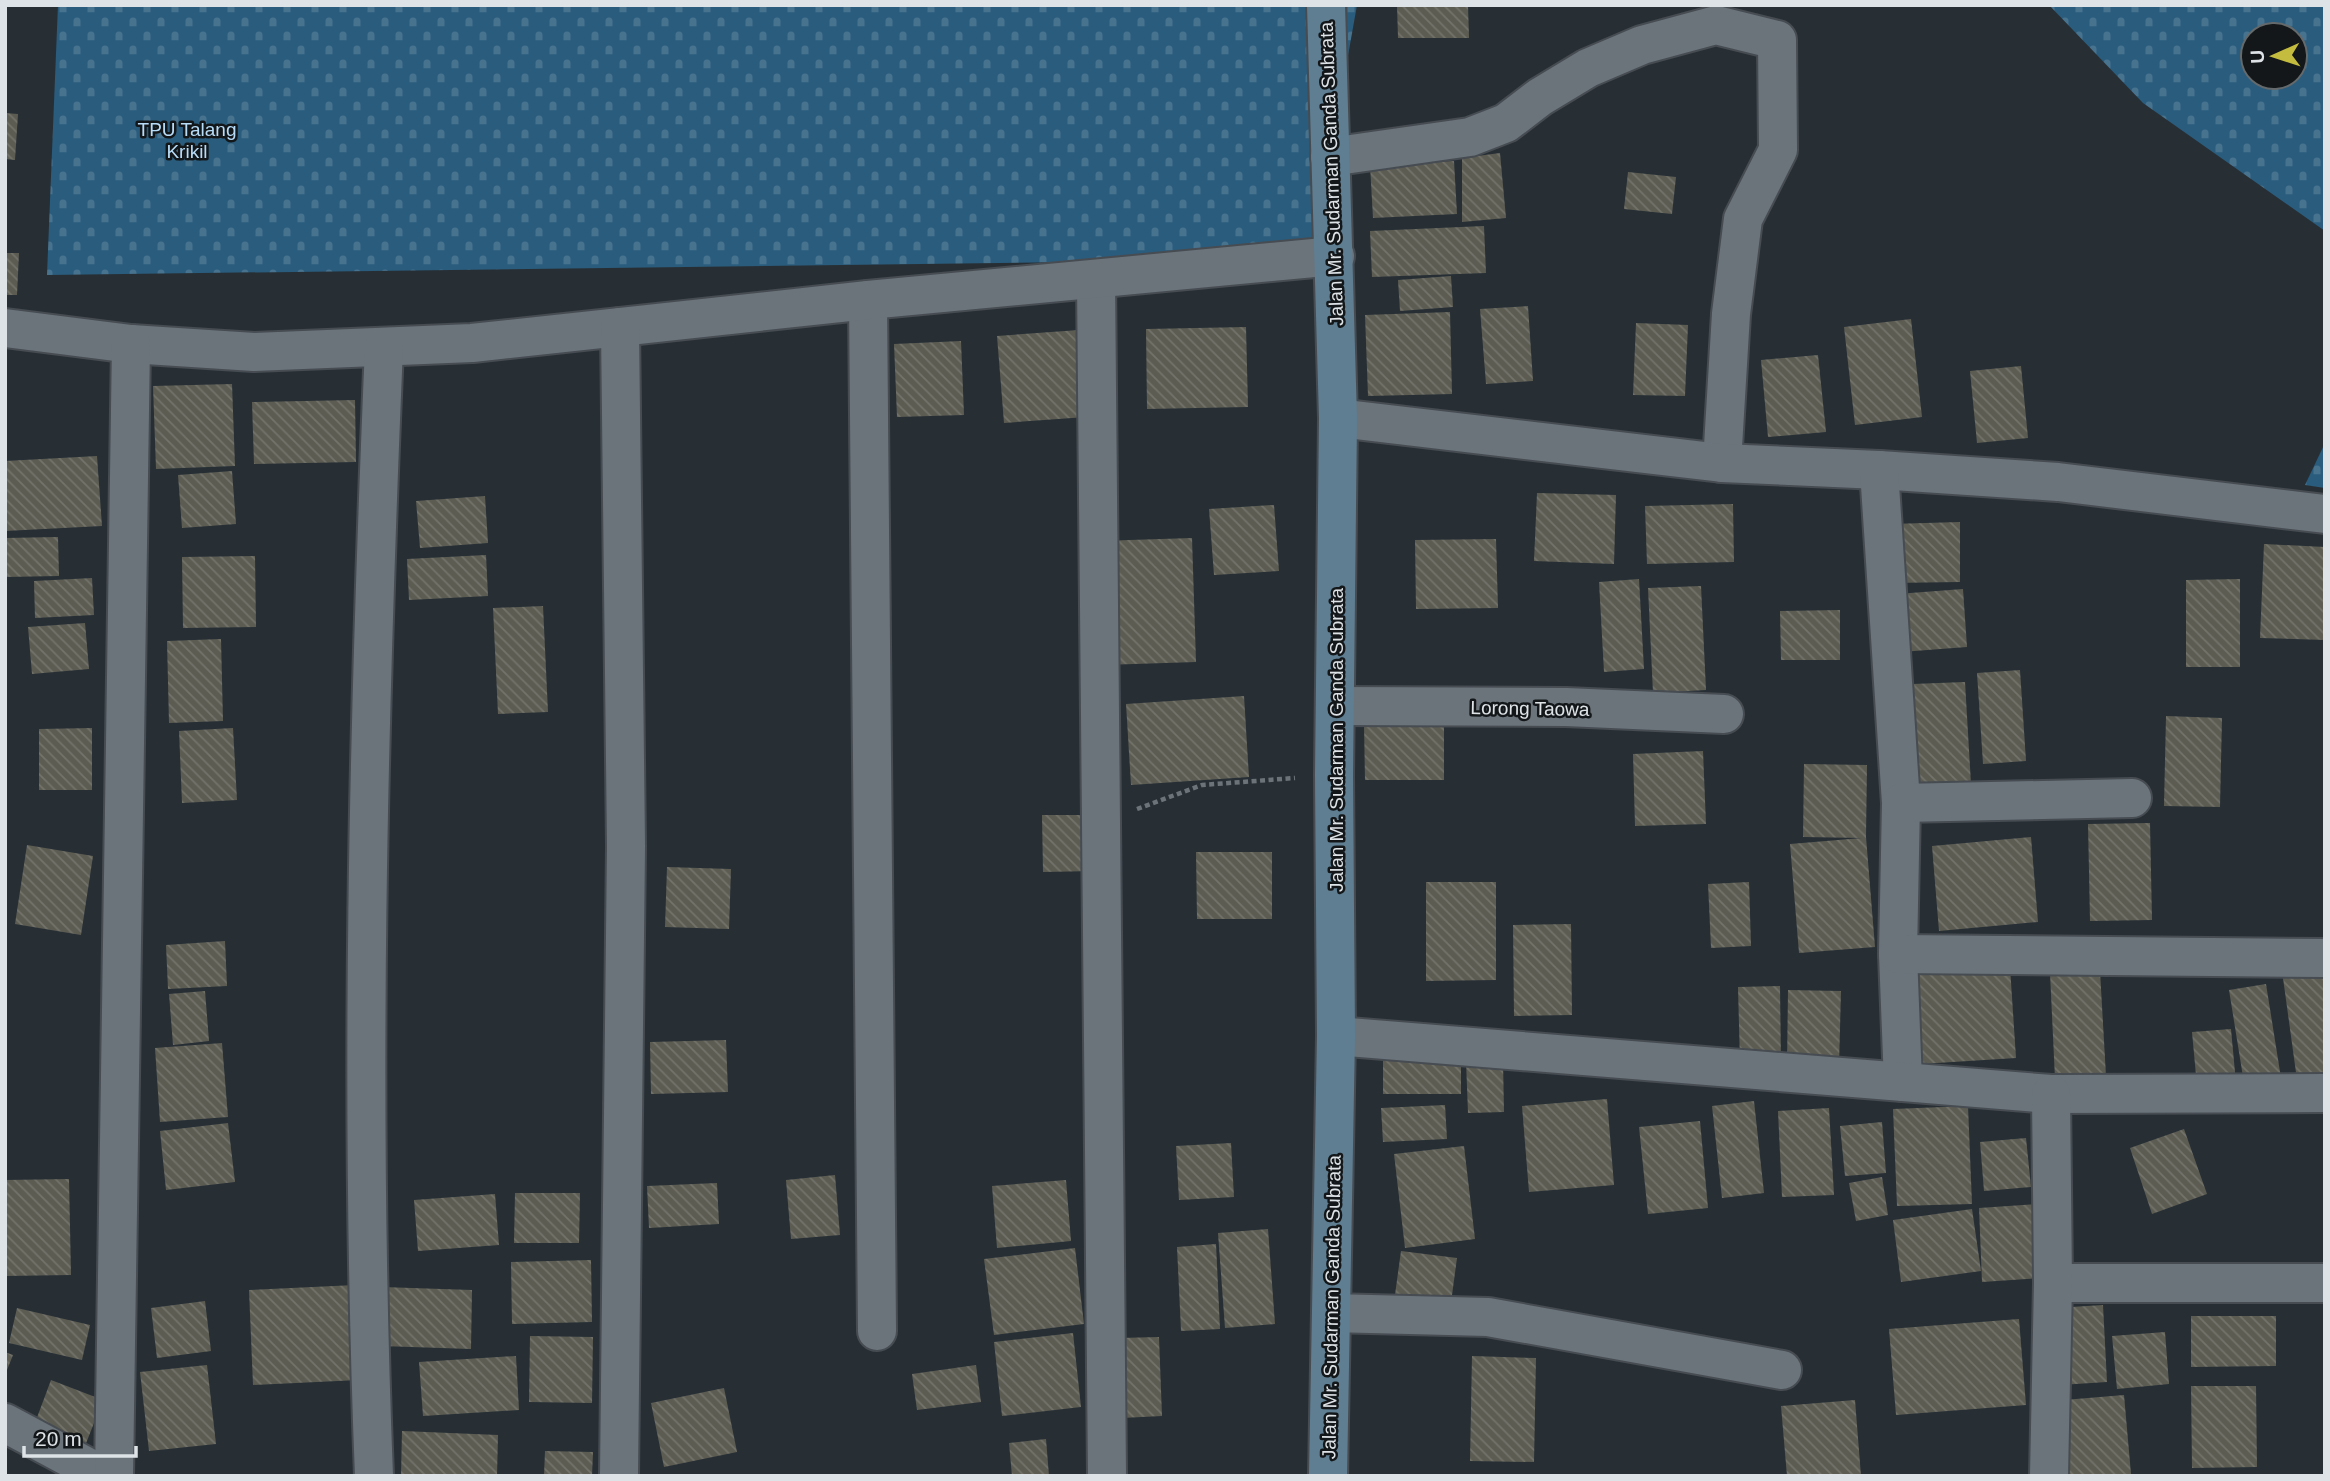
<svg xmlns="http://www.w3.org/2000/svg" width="2330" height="1481" viewBox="0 0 2330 1481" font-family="Helvetica,sans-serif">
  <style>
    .cemetery { fill: url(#cemetery-stones); fill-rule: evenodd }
    .building { fill: url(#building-back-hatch) }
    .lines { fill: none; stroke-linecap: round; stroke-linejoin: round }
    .street-casing { stroke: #464c52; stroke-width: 42 }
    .secondary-casing { stroke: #464c52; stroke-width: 42 }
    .path { stroke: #6d7479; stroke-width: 4.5; stroke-dasharray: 5 3.5; stroke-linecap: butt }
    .street { stroke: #6b747b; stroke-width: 38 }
    .secondary { stroke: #5f7e92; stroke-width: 38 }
    .labels { text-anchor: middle; stroke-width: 5; stroke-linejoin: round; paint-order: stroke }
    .park-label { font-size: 19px; fill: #b7dcf8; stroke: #131719 }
    .street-label { font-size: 19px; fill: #dee3e7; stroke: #131719 }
  </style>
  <defs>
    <pattern id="cemetery-stones" width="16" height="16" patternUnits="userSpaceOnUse" patternTransform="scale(1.75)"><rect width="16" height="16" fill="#2a5c7d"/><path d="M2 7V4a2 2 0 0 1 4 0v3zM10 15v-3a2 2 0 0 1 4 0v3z" fill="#48738f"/></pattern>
    <pattern id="building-back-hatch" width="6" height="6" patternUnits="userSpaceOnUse" patternTransform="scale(1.75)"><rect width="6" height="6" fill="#5c5c52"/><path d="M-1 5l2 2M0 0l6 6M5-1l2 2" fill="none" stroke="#73736b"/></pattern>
  </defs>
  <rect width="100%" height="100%" fill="#272f35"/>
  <g class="cemetery">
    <polygon points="58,5 1357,5 1312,259 47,275"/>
    <path d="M2049,5h276v226l-182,-128zM2253,35h42v42h-42z"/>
    <polygon points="2325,443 2325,488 2305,485"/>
  </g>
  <g class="building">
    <polygon points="1468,5 1469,38 1398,38 1397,6"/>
    <polygon points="5,113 18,114 15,160 5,159"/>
    <polygon points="1500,153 1506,218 1462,222 1462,158"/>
    <polygon points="1454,161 1457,214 1373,218 1370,165"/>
    <polygon points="1628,172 1676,177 1672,214 1624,209"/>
    <polygon points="1484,226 1486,273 1372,277 1370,231"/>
    <polygon points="5,253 19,253 17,295 5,295"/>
    <polygon points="1451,276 1453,307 1400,311 1398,280"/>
    <polygon points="1528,306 1533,381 1486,384 1480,309"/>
    <polygon points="1450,312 1452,394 1368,396 1365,315"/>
    <polygon points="1911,319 1922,417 1855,425 1844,327"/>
    <polygon points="1636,323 1688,325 1685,396 1633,395"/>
    <polygon points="1246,327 1248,407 1147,409 1146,329"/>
    <polygon points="1079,330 1086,417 1004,423 997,336"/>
    <polygon points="961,341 964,415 897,417 894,344"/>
    <polygon points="1818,355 1826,432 1768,437 1761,360"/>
    <polygon points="2021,366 2028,438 1977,443 1970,371"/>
    <polygon points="232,384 235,466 156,469 153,386"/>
    <polygon points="355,400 356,462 254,464 252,402"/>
    <polygon points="97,456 102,526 5,531 5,461"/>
    <polygon points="232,471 236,524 182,528 178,475"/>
    <polygon points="1537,493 1616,495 1614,564 1534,561"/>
    <polygon points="485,496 488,543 420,548 416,501"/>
    <polygon points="1733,504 1734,562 1647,564 1645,506"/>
    <polygon points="1274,505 1279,571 1214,575 1209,509"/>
    <polygon points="1960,522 1960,582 1891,583 1890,524"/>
    <polygon points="58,537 59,576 5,577 5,538"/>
    <polygon points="1192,538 1196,662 1103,665 1099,541"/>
    <polygon points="1496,539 1498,608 1416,609 1415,540"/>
    <polygon points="2264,544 2325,547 2325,640 2260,638"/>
    <polygon points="486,555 488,596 409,600 407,559"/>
    <polygon points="255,556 256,627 183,628 182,557"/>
    <polygon points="92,578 94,615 35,618 34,581"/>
    <polygon points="1639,579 1644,669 1604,672 1599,582"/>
    <polygon points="2240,579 2240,667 2186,667 2186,580"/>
    <polygon points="1701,586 1706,690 1653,693 1648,588"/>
    <polygon points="1963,589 1967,647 1901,652 1897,594"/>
    <polygon points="543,606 548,712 498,714 493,608"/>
    <polygon points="1840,610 1840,660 1781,660 1780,611"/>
    <polygon points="85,623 89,669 32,674 28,627"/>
    <polygon points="221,639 223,721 169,723 167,641"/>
    <polygon points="2020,670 2026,761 1983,764 1977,673"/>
    <polygon points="1965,682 1971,784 1917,787 1912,684"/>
    <polygon points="1244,696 1249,777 1131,785 1126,704"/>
    <polygon points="2166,716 2222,718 2220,807 2164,806"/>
    <polygon points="1444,723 1444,780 1365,780 1364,724"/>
    <polygon points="92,728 92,790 39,790 39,729"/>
    <polygon points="233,728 237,800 182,803 179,731"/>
    <polygon points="1703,751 1706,824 1635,826 1633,754"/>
    <polygon points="1804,764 1867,765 1866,837 1875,947 1799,953 1790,844 1862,838 1803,837"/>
    <polygon points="1042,815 1095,815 1096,871 1043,872"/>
    <polygon points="2150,823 2152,920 2090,921 2088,824"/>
    <polygon points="2031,837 2038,922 1939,931 1932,846"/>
    <polygon points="27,845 93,856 81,935 15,924"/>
    <polygon points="1196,852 1272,852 1272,919 1197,919"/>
    <polygon points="667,867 731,869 729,929 665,927"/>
    <polygon points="1426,882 1496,882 1496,980 1426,981"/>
    <polygon points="1749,882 1751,946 1711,948 1708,884"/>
    <polygon points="1571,924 1572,1015 1514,1016 1513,925"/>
    <polygon points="225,941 227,986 168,989 166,945"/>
    <polygon points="2010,967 2016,1058 1921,1064 1915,973"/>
    <polygon points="2100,971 2106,1076 2055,1079 2050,973"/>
    <polygon points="2325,972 2325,1083 2298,1087 2283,978"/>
    <polygon points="2266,984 2281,1078 2244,1083 2229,990"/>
    <polygon points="1780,986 1781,1062 1740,1063 1738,987"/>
    <polygon points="1788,990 1841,991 1839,1066 1787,1065"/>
    <polygon points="205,991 209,1041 173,1045 169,994"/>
    <polygon points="2231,1029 2236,1083 2197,1086 2192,1032"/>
    <polygon points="726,1040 728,1092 651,1094 650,1042"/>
    <polygon points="222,1043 228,1117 160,1122 155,1048"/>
    <rect x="1383" y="1058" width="78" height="36"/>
    <polygon points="1466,1061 1503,1061 1504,1112 1468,1113"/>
    <polygon points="1607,1099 1614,1185 1529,1192 1522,1106"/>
    <polygon points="1754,1101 1764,1193 1722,1198 1712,1106"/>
    <polygon points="1445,1105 1447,1139 1383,1142 1381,1108"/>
    <polygon points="1968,1106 1972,1204 1897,1206 1893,1109"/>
    <polygon points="1829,1108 1834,1195 1782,1197 1778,1111"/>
    <polygon points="1700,1121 1708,1208 1648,1214 1639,1127"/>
    <polygon points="1882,1122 1886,1173 1845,1176 1840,1126"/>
    <polygon points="228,1123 235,1182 166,1190 160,1131"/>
    <polygon points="2184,1129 2207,1194 2152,1214 2130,1148"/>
    <polygon points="2026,1138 2031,1187 1984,1191 1980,1142"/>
    <polygon points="1231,1143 1234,1197 1179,1200 1176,1146"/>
    <polygon points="1464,1146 1475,1239 1405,1248 1394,1154"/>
    <polygon points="835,1175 840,1235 791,1239 786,1180"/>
    <polygon points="1882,1177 1888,1215 1856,1221 1849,1183"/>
    <polygon points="69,1179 71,1275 5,1276 5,1180"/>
    <polygon points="1066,1180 1071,1241 997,1248 992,1186"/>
    <polygon points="717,1183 719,1224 649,1228 647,1186"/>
    <polygon points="515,1193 580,1193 579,1243 514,1243"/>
    <polygon points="495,1194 499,1245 418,1251 414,1200"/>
    <polygon points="2037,1204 2042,1278 1982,1282 1979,1208"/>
    <polygon points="1972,1209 1981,1271 1901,1282 1893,1220"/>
    <polygon points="1268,1229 1275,1324 1225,1328 1218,1233"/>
    <polygon points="1216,1244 1220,1329 1181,1331 1177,1247"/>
    <polygon points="1075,1248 1084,1324 994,1335 984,1259"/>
    <polygon points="1401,1251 1457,1258 1450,1310 1394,1302"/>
    <polygon points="591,1260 592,1322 512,1324 511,1262"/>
    <polygon points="355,1285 359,1380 253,1385 249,1290"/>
    <polygon points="382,1287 472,1290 471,1349 381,1346"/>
    <polygon points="205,1301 211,1351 157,1358 151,1308"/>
    <polygon points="2103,1305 2107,1382 2060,1385 2055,1308"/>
    <polygon points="17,1308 90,1325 82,1360 9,1343"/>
    <polygon points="2191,1316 2276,1316 2276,1366 2191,1367"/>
    <polygon points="2019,1319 2026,1405 1896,1415 1889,1329"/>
    <polygon points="2165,1332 2169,1384 2117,1389 2112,1336"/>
    <polygon points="1073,1333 1081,1407 1002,1416 994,1342"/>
    <polygon points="530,1336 593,1337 592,1403 529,1402"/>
    <polygon points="1159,1337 1162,1416 1122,1418 1119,1338"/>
    <polygon points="5,1352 13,1355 5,1375"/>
    <polygon points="516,1356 519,1410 423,1416 419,1362"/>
    <polygon points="1472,1356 1536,1358 1534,1462 1470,1461"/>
    <polygon points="207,1365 216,1444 149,1451 140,1372"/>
    <polygon points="976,1365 981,1402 917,1410 912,1374"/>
    <polygon points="51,1380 103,1400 83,1451 32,1431"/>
    <polygon points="2191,1386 2256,1386 2257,1467 2192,1468"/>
    <polygon points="724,1388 737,1452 664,1467 651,1403"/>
    <polygon points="2124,1395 2131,1474 2070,1476 2064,1400"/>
    <polygon points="1855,1400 1861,1476 1787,1476 1781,1406"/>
    <polygon points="402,1431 498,1435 497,1476 401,1476"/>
    <polygon points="1046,1439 1049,1476 1012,1476 1009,1443"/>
    <polygon points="545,1451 593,1452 592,1476 544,1476"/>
  </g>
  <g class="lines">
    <g class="street-casing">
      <g id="street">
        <polyline points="1330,157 1470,137 1506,123 1540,97 1588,68 1642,45 1716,25 1777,40 1778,150 1743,219 1731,314 1722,463"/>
        <polyline points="1096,279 1107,1476"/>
        <polyline points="868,300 877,1331"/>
        <polyline points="5,328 131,344 254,352 472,343 868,300 1335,256"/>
        <polyline points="1338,418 1722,463 1879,470 2058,482 2325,514"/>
        <polyline points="1879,470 1901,803 1898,954 1903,1082"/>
        <polyline points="1335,706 1566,707 1724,714"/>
        <polyline points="1901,803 2132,798"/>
        <polyline points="1898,954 2325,958"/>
        <polyline points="1336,1036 2051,1094 2325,1093"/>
        <polyline points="2053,1283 2325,1283"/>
        <polyline points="1331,1313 1488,1317 1782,1370"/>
        <polyline points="5,1423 104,1476"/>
        <polyline points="114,1476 131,344"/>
        <path d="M374,1476c-15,-377 -6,-753 10,-1129"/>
        <polyline points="619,1476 626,846 620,327"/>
        <polyline points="2049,1476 2053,1283 2051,1094"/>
      </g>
    </g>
    <g class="secondary-casing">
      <polyline id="secondary" points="1326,5 1338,418 1334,775 1336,1036 1328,1476"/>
    </g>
    <polyline class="path" points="1137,809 1202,785 1295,778"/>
    <use href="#street" class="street"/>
    <use href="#secondary" class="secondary"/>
  </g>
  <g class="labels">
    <g class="park-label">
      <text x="187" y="136">TPU Talang<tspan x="187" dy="22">Krikil</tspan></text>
    </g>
    <g class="street-label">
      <text transform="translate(1331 174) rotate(-92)" y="7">Jalan Mr. Sudarman Ganda Subrata</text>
      <text transform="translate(1530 708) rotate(1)" y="7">Lorong Taowa</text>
      <text transform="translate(1336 740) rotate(-90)" y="7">Jalan Mr. Sudarman Ganda Subrata</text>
      <text transform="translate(1331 1307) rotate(-89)" y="7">Jalan Mr. Sudarman Ganda Subrata</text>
    </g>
  </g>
  <rect width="2330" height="1481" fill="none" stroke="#dee3e7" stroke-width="14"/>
  <g transform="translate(2274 56) rotate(267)"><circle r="33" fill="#131719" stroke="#64696b" stroke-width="2"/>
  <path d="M0-5L12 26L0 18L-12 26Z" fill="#c4bc3e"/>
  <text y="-10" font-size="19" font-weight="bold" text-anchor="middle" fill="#dee3e7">U</text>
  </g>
  <path d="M24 1446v10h112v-10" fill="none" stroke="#dee3e7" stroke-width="3.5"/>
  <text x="35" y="1446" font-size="21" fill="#dee3e7" stroke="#131719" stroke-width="5" paint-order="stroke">20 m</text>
</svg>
